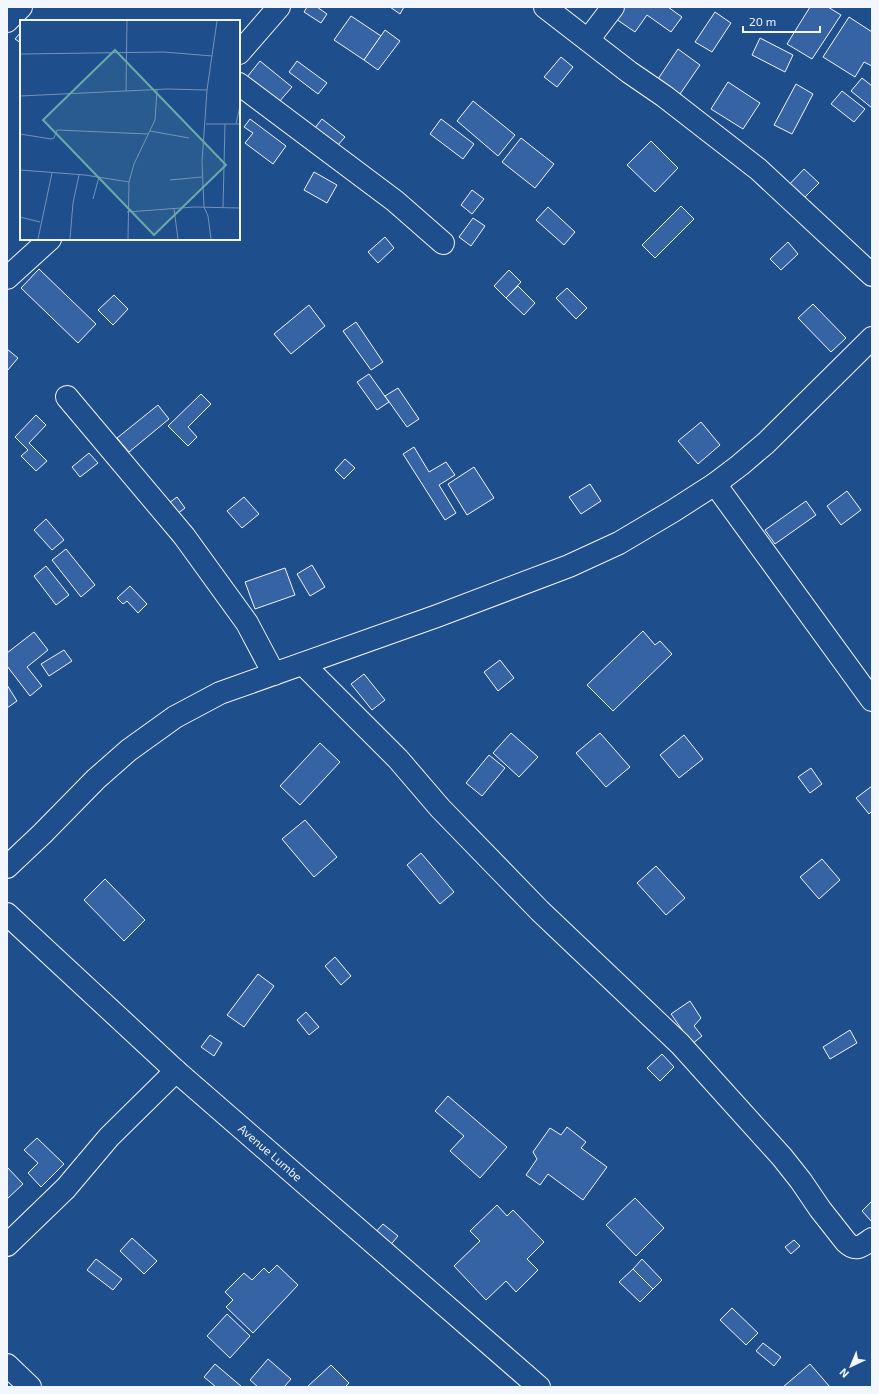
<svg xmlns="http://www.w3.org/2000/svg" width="879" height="1394" viewBox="0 0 879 1394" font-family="'Exo 2',sans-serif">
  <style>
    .building { fill: #3563a3; stroke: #f2f6ff }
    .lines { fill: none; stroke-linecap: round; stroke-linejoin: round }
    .minor-casing { stroke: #f2f6ff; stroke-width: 24 }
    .minor { stroke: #1f4e8c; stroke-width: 22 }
    .labels { text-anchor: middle; stroke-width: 3; stroke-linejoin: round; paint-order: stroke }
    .street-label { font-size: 12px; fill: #f2f6ff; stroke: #1f4e8c }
    .inset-road { fill: none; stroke: #7391ba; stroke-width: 1 }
    .view { fill: #6aa9a8; fill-opacity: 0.15; stroke: #6aa9a8; stroke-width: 2 }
    .inset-edge { fill: none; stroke: #f2f6ff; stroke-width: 2 }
  </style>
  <rect width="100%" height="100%" fill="#1f4e8c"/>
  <g class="building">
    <polygon points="307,7 317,7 327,14 321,23 304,12"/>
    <polygon points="390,7 404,7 400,14"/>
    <polygon points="624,7 668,7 682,17 671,32 647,15 635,32 616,19"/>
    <polygon points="810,7 828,7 841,15 812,59 787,44"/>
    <polygon points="715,12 731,23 712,52 695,42"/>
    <polygon points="351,16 381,36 364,60 334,40"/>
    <polygon points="849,17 872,32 872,66 864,62 855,77 823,57"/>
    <polygon points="385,30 400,41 378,70 364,60"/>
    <polygon points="21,32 21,43 15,39"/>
    <polygon points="760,38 793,55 785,72 752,55"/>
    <polygon points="678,49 700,65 678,97 656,82"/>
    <polygon points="561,57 573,67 557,87 544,77"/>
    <polygon points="260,61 292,87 278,103 247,77"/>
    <polygon points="297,61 327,83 318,94 289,72"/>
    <polygon points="862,78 872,86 872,108 851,91"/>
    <polygon points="728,82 760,103 743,129 711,109"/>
    <polygon points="796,84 813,94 792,134 774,125"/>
    <polygon points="842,91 865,109 854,122 831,104"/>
    <polygon points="473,101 515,135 498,156 457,121"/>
    <polygon points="250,119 286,146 273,164 245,143 253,133 244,127"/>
    <polygon points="322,119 345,137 337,146 314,129"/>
    <polygon points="441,119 474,144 463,159 430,134"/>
    <polygon points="521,138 554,164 535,188 502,162"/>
    <polygon points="651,141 678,168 655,192 627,165"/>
    <polygon points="804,169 819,183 799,203 785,189"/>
    <polygon points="314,172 337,185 327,203 304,190"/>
    <polygon points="472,190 484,199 472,214 461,205"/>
    <polygon points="681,206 694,219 655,258 642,245"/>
    <polygon points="548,207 575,232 564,245 536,220"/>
    <polygon points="473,218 485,226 471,246 459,237"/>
    <polygon points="385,237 394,248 378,263 368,252"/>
    <polygon points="788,242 798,254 781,270 770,259"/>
    <polygon points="39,269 96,324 78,343 21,288"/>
    <polygon points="509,270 521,282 506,298 494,286"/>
    <polygon points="518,286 535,303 524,315 506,298"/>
    <polygon points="567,288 587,308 576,319 556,298"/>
    <polygon points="114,295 128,309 113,325 98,310"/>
    <polygon points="813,304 846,338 831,352 798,318"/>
    <polygon points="309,305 325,326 291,354 274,334"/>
    <polygon points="356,322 383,362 371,370 343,331"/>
    <polygon points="7,349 18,358 7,371"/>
    <polygon points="369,374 389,402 377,410 357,382"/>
    <polygon points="398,388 419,419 407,427 385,396"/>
    <polygon points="201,394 211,404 188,427 197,437 188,446 168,426"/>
    <polygon points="158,405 169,419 129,452 117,438"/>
    <polygon points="36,415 46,425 29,443 47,461 36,471 21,456 28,450 15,437"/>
    <polygon points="701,422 720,445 698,464 678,441"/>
    <polygon points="414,447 429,472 446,462 455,475 439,485 456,513 445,520 403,454"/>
    <polygon points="89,453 98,463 80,477 72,467"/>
    <polygon points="345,459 355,468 344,479 335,470"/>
    <polygon points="474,467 494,498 467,515 448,484"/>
    <polygon points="590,484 601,501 581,514 569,497"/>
    <polygon points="847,491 861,510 841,525 827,506"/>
    <polygon points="177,497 185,508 173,517 165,506"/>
    <polygon points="244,497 259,514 242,528 227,511"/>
    <polygon points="806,501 816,515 775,544 765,530"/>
    <polygon points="46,519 64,540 52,550 34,530"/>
    <polygon points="66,549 95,585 81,597 52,560"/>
    <polygon points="312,565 325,587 310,596 297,574"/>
    <polygon points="46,566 69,595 56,605 34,576"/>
    <polygon points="285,568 295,595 255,609 245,582"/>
    <polygon points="130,586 147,604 138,613 127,601 123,604 117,598"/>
    <polygon points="643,631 655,645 660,641 672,654 613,711 587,685"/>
    <polygon points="34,632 48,650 27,667 42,686 30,696 7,666 7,653"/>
    <polygon points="64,650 72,661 49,676 41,664"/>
    <polygon points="500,660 514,678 498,691 484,672"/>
    <polygon points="364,674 385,700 372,710 351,684"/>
    <polygon points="7,685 17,701 7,708"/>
    <polygon points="511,733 538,757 519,777 493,753"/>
    <polygon points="600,733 630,767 606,787 576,753"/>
    <polygon points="684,735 703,759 679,778 660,755"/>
    <polygon points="320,743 340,762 300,805 280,786"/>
    <polygon points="489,755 505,768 482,796 466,783"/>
    <polygon points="811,768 822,784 810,793 798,777"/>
    <polygon points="872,786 872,811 869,814 856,798"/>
    <polygon points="305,820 337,857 314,877 282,839"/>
    <polygon points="421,853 454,892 440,904 407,865"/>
    <polygon points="822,859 840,880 819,899 800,877"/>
    <polygon points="656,866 685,898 666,915 637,883"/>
    <polygon points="105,879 145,920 124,941 84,900"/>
    <polygon points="335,957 351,976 341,985 325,966"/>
    <polygon points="258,974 274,986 244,1027 227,1015"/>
    <polygon points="690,1001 701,1018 694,1026 702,1036 692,1044 671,1014"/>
    <polygon points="306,1012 319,1027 309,1035 297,1020"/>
    <polygon points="850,1030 857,1043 830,1059 823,1047"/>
    <polygon points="210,1035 222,1043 214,1056 201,1047"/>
    <polygon points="662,1054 674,1067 660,1081 647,1068"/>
    <polygon points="448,1096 507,1147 480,1178 450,1151 464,1136 435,1111"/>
    <polygon points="567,1127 586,1142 581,1148 607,1167 583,1200 548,1174 540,1185 526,1175 537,1159 533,1152 550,1128 561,1135"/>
    <polygon points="37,1138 64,1164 41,1187 28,1173 38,1163 24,1150"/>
    <polygon points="7,1167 23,1184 7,1199"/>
    <polygon points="635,1198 664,1228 636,1256 606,1225"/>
    <polygon points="872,1201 872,1222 862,1211"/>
    <polygon points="497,1205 507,1216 513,1210 544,1242 527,1259 538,1270 516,1292 506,1281 486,1300 454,1266 480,1241 470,1231"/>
    <polygon points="383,1224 398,1236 388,1248 373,1235"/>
    <polygon points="132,1238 157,1261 144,1274 120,1251"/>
    <polygon points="794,1240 800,1246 791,1254 785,1247"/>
    <polygon points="96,1259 122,1279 113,1290 87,1270"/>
    <polygon points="642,1259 662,1280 653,1289 633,1269"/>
    <polygon points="277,1265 298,1285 253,1333 226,1307 233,1300 225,1292 244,1273 252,1280 264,1268 269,1273"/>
    <polygon points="633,1269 653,1289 640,1302 619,1282"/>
    <polygon points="732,1308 758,1333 746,1345 720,1320"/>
    <polygon points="227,1314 250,1336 230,1358 207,1336"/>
    <polygon points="763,1343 781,1357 774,1366 756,1351"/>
    <polygon points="268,1359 291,1379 284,1387 258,1387 250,1380"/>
    <polygon points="215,1364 242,1387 216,1387 204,1377"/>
    <polygon points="810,1364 830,1387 783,1387"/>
    <polygon points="331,1365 349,1383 345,1387 307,1387"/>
  </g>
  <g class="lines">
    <g class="minor-casing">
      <g id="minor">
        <polyline points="545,7 629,72 664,96 758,169 872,275"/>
        <polyline points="7,21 21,7"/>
        <polyline points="588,40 613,7"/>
        <polyline points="239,53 279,7"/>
        <polyline points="239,84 395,201 443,243"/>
        <polyline points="7,278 50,239"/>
        <polyline points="67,397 184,536 247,623 274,674"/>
        <polyline points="715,484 872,700"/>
        <path d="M303,664l95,95 42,49 100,103 140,133 102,113 19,24 19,28 26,33c10,10 16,4 26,-3"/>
        <polyline points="7,867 42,834 96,779 129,750 175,717 220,693 437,616 569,566 619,543 673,511 715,484 740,465 766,443 872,338"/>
        <polyline points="7,914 176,1071 539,1387"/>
        <polyline points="7,1245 66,1188 109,1137 176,1071"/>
        <polyline points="7,1365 30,1387"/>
      </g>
    </g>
    <use href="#minor" class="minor"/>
  </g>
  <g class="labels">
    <g class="street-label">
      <text transform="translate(270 1153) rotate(41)" y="4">Avenue Lumbe</text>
    </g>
  </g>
  <g transform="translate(20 20)">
    <rect width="220" height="220" fill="#1f4e8c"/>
    <path class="inset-road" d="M0,34l144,-2 48,4M106,71l1,-70M0,76l147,-7 40,1M186,104h34M216,104l4,-18M130,111l39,7M0,114l31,5 3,-1 3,-8 91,4M0,150l65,5 44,7M150,160l32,-3M73,179l6,-22M203,187l2,-83M154,189l4,30M107,192l67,-5 46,1M0,197l20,5M18,219l14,-66M50,219l3,-36 6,-28M108,219l1,-57 5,-18 21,-44 2,-30M191,219l-3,-23 -4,-9 -2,-45 5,-72 10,-69"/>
    <path class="view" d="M95,30l111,115 -72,70 -111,-115z"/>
    <rect width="220" height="220" class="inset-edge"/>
  </g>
  <rect width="879" height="1394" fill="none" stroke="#f2f6ff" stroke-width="16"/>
  <g transform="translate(851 1366) rotate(224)" stroke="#1f4e8c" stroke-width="3" paint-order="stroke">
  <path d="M0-3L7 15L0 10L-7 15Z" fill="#f2f6ff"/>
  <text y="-6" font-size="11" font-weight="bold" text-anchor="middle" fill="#f2f6ff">N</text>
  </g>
  <path d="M743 26v6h77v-6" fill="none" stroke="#f2f6ff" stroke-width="2"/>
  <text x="749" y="26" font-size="12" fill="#f2f6ff" stroke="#1f4e8c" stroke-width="3" paint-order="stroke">20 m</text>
</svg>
